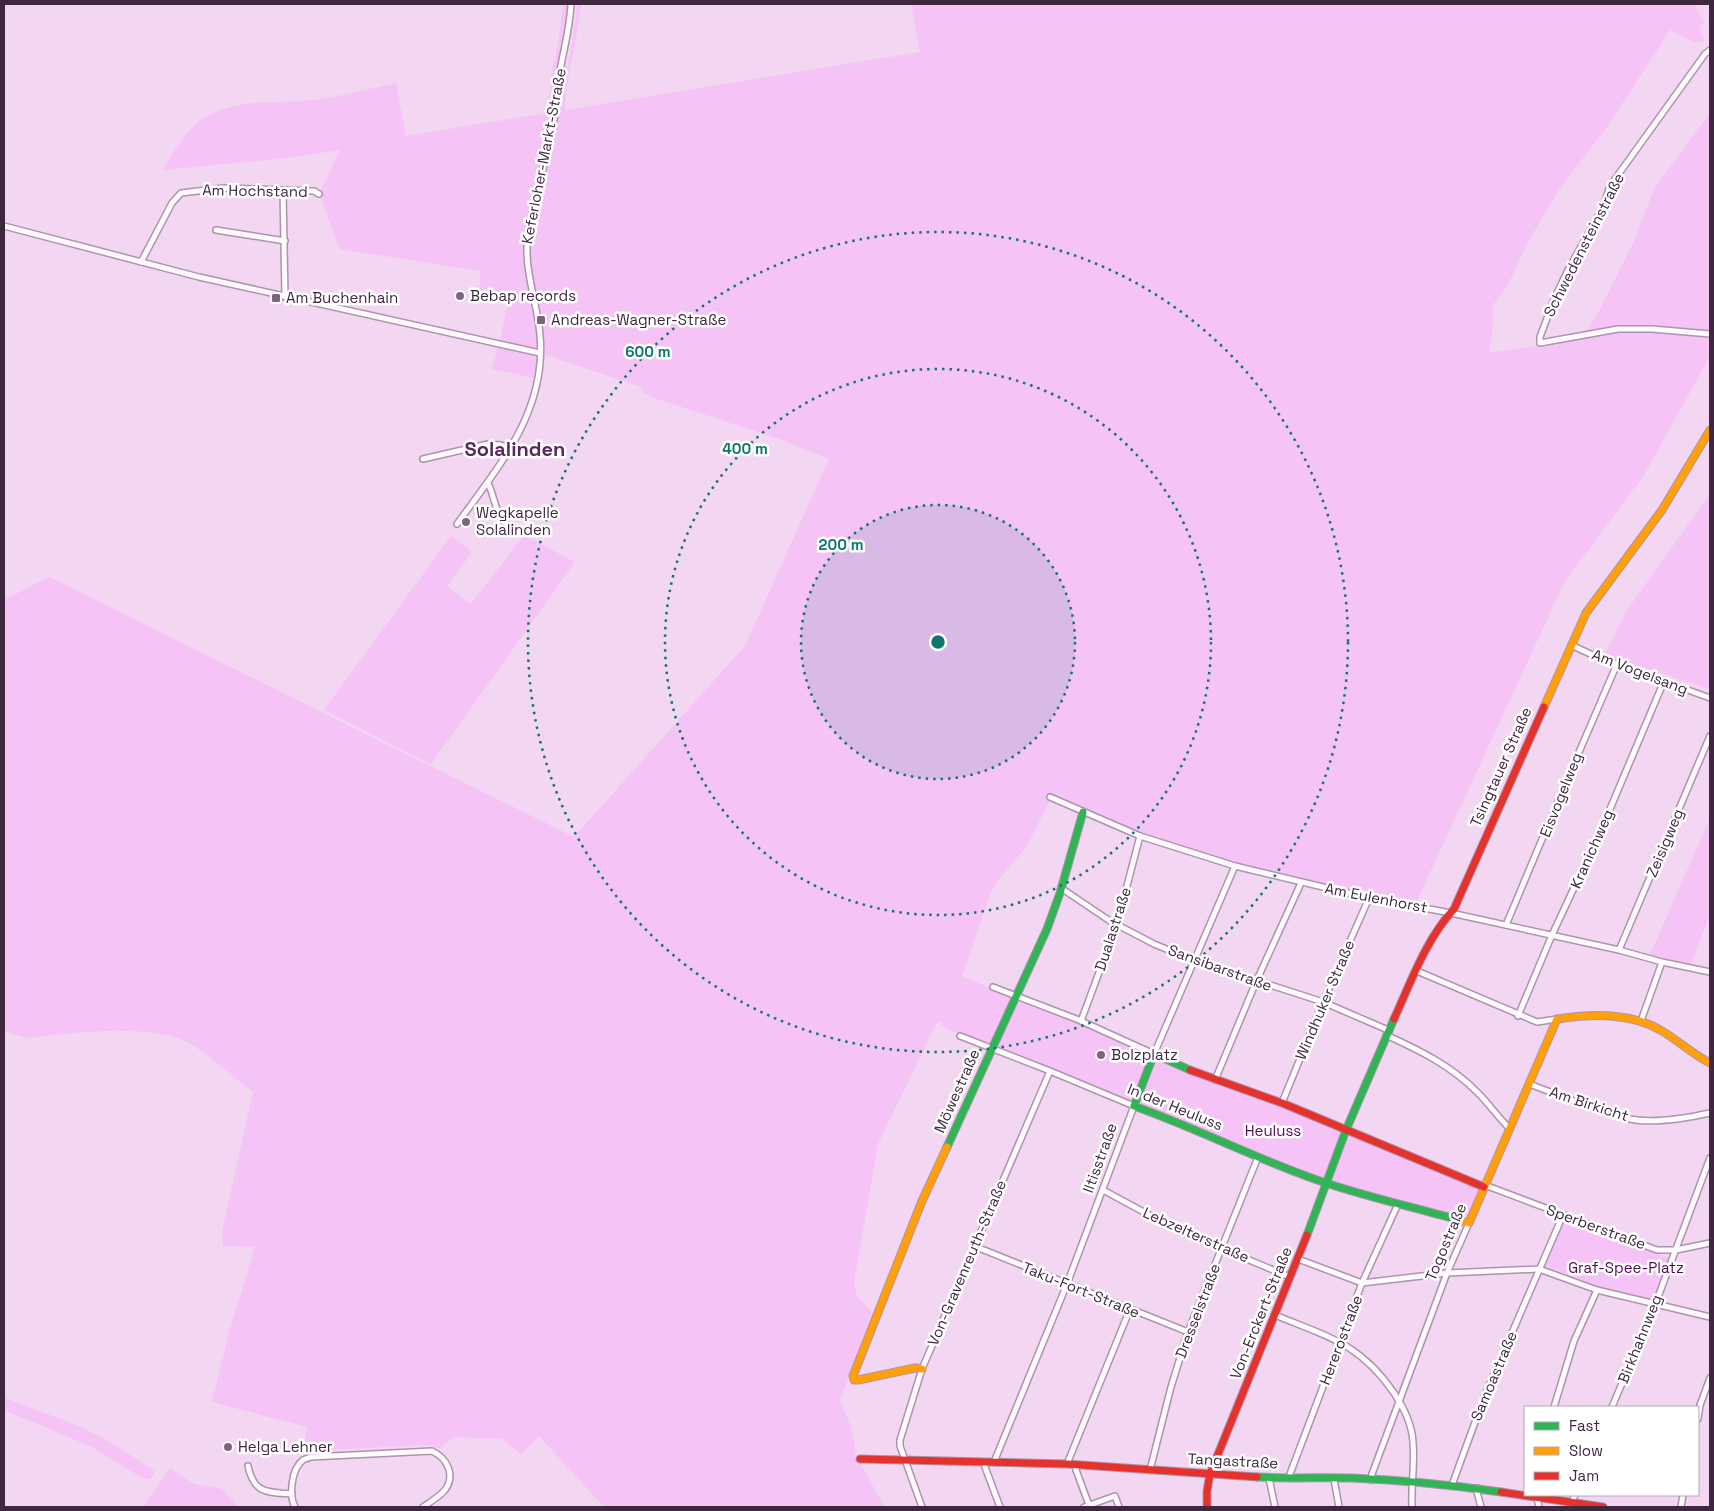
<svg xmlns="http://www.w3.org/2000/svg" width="1714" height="1511" viewBox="0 0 1714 1511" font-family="'Space Grotesk',sans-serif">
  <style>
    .green { fill: #f5c3f6 }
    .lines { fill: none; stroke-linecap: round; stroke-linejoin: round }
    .street-casing { stroke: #ac95ac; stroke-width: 8 }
    .fast-casing { stroke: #ac95ac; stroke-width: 9 }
    .slow-casing { stroke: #ac95ac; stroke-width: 9 }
    .jam-casing { stroke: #ac95ac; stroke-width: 9 }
    .street { stroke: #fdf9fd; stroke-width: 5 }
    .fast { stroke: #30b455; stroke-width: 7 }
    .slow { stroke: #ff9f0a; stroke-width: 7 }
    .jam { stroke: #e5322d; stroke-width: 7 }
    .ring { fill: none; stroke: #0f766e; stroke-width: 2.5; stroke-dasharray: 2.5 5 }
    .poi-dot { fill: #7e647e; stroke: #fff; stroke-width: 2 }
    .labels { text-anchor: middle; stroke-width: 5; stroke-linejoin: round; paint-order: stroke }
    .street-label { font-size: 15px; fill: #3f2740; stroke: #fff }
    .poi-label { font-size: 15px; fill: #3f2740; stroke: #fff; text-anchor: start }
    .park-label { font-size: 15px; fill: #530857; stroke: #fff }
    .district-label { font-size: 20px; font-weight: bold; fill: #5b285d; stroke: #fff }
    .centre { fill: #0f766e; stroke: #fff; stroke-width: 2.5 }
    .ring-label { font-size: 15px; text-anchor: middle; font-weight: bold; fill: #0f766e; stroke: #fff; stroke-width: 5; stroke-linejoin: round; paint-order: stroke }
  </style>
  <rect width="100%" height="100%" fill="#f2d6f2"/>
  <g class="green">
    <path d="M563,4h6v11l-15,84 -4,13 10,-1c5,-38 14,-70 17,-107h4c-3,35 -15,70 -16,106l355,-58 -9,-48h783l11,19 -6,3 5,15 -10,1 -24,-12 -61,94 -51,67 -31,53 -19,41 -15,20v20l-4,28 46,-7 3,2 19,-3 1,-2 26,-6 16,-28 35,-70 19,-50 56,-76v243l-66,119 -79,106 -150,324 -64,-13 -118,-29 -100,-32 -15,-9 -66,-26 -25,50 -32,38 -4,8 -29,84 49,21 -21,48 -43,-16 -6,-4v-4l-5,3 -58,120 -24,138 3,14 15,16 -32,89 11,26 5,27 22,42 8,11h-282l-65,-71 -18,18 -19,-15 -48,-2 -15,12 -8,-4 -127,6 3,-24 -95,-25 19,-76 24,-79 -32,-1 -1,-14 31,-140c-20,-15 -43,-37 -64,-49 -38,-21 -120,-10 -162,-5 -8,-4 -16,-2 -23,-9v-429l45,-23 525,260 171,-191 84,-187 -50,-20 -128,-42 -9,-6 -1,-4 -95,-32 -1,-4 -45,-11 9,-42 -29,-5v-22l-140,-22 -21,-55 21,-44 -53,8 -125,12c13,-19 26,-44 47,-55 33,-17 69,-11 105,-15 27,-4 55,-11 82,-17l10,53 141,-23 5,-43 7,-31z"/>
    <path d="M498,346l34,8c8,5 4,15 3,24l-43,-9z"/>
    <polygon points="1710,494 1710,689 1604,655 1628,609"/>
    <polygon points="524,535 575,562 431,764 324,710 451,536 472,552 447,586 471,604"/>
    <polygon points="1710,818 1710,914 1691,964 1650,955"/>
    <polygon points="1021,1000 1130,1045 1149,1055 1133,1100 1127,1101 1045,1066 999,1049 997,1046 1017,1001"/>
    <polygon points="1158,1059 1280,1105 1340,1130 1342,1133 1324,1179 1260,1155 1141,1105 1139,1101 1155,1060"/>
    <polygon points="1350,1134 1480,1188 1467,1219 1330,1182 1347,1136"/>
    <polygon points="1564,1218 1669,1258 1652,1301 1597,1287 1542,1267"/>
    <polygon points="4,1398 77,1425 105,1439 155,1471 150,1480 139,1476 90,1446 9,1412 4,1409"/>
    <polygon points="170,1468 194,1484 222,1489 239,1507 143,1507"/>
  </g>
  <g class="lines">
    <g class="street-casing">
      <g id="street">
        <polyline points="1710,50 1705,54 1610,186 1603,207 1567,272 1553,302 1540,337 1540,343 1618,329 1652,329 1710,334"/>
        <polyline points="283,190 285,297"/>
        <polyline points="4,226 199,277 540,353"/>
        <polyline points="216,230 285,241"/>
        <polyline points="141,262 172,203 181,193 223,188 314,191 319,194"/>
        <polyline points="423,459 488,444 501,445 511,449"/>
        <path d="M488,483c9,19 6,37 28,47"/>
        <path d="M457,524c42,-58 90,-113 83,-189 -3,-35 -17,-66 -12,-101 5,-36 18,-71 25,-107 3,-18 3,-38 7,-56 4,-23 10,-44 11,-67"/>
        <polyline points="1571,645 1597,657 1710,698"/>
        <polyline points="1050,797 1140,836 1235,866 1369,898 1451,913 1619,950 1662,962 1710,972"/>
        <polyline points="1061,888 1110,921 1154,944 1193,960 1323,1002 1388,1030"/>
        <polyline points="1506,925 1561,794 1617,664"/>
        <polyline points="1619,950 1710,736"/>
        <polyline points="1417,971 1537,1022 1557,1019"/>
        <polyline points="993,987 1079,1020 1154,1054 1235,866"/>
        <polyline points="1518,1016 1552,935 1602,828 1664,681"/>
        <polyline points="1081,1021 1117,924 1140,836"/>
        <polyline points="1641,1021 1662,962"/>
        <path d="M1386,1035c33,15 66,31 92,58 11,11 20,24 31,35"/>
        <polyline points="960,1036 1050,1071 1134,1106 1067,1284 994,1462"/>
        <polyline points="1215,1080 1256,982 1301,883"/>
        <path d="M1529,1084c33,12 67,27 101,35 24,5 57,-1 80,-6"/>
        <polyline points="1282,1103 1323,1002 1369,898"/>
        <polyline points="1484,1187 1490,1187 1657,1250 1676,1250 1710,1243"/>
        <polyline points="1103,1190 1177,1230 1290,1277"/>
        <polyline points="974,1246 1188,1332"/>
        <polyline points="1298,1259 1362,1283 1447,1273 1539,1269 1597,1290 1710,1317"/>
        <path d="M1275,1315c53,22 85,28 119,78 10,15 18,31 19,49 2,22 -2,44 -1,65"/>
        <polyline points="1554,1407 1574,1341 1597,1290"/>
        <polyline points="1612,1407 1655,1305 1710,1158"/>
        <polyline points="1698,1419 1700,1405 1710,1378"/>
        <polyline points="985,1462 985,1467 1000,1507"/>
        <polyline points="1067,1464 1130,1309"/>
        <polyline points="1076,1465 1076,1470 1089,1505"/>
        <path d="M248,1466c6,28 19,26 44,28"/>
        <polyline points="1150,1470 1171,1387 1188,1332 1258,1157"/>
        <polyline points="1269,1478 1275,1507"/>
        <polyline points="1290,1478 1290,1474 1362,1283 1398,1204"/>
        <polyline points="1334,1479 1339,1507"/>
        <polyline points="1371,1480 1372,1474 1447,1273 1469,1223"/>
        <polyline points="1452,1485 1485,1395 1563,1215"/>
        <polyline points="1478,1488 1477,1492 1481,1507"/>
        <polyline points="1537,1497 1539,1507"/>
        <polyline points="1572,1502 1575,1495"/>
        <path d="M295,1507c-6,-11 -4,-38 8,-47 2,-1 5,-2 8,-3l121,-6c15,7 24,24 13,39 -6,7 -15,12 -22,17"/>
        <polyline points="922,1507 900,1446 900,1440 922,1369 1050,1071"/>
        <polyline points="1084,1507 1115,1496 1119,1507"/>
        <polyline points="1681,1507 1683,1495"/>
      </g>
    </g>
    <g class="fast-casing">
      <g id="fast">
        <path d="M1190,1070l-36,-16 -20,52c65,23 126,55 192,77 42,14 86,24 129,36"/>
        <polyline points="947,1147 1047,929 1060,893 1083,812"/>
        <polyline points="1307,1235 1346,1130 1394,1019"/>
        <path d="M1257,1477c32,2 64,0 95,1 50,2 100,7 149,14"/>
      </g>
    </g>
    <g class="slow-casing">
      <g id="slow">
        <polyline points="1544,707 1586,613 1662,510 1710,430"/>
        <path d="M1455,1219l14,4 88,-204c35,-5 74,-7 105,12 17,10 30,23 48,32"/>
        <polyline points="922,1369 915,1368 858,1380 854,1380 853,1376 922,1201 947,1147"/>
      </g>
    </g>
    <g class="jam-casing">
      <g id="jam">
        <path d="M1394,1019c17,-37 32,-80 60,-110l90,-202"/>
        <polyline points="1190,1070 1282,1103 1484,1187"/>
        <polyline points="860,1459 1067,1464 1257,1477"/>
        <polyline points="1501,1492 1603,1507"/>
        <polyline points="1207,1507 1207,1491 1210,1474 1307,1235"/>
      </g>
    </g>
    <use href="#street" class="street"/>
    <use href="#fast" class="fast"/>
    <use href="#slow" class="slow"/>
    <use href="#jam" class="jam"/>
  </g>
  <circle cx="938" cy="642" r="137" fill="#0f766e" fill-opacity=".12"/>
  <g class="ring">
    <circle cx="938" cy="642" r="137"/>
    <circle cx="938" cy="642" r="273"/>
    <circle cx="938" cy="642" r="410"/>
  </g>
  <g class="poi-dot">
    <circle cx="460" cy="296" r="5"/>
    <rect x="271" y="293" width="10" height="10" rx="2.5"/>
    <rect x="536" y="315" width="10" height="10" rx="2.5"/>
    <circle cx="466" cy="522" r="5"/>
    <circle cx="1101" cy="1055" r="5"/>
    <circle cx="228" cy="1447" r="5"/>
  </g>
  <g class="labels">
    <g class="street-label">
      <text transform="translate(544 156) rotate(-79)" y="5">Keferloher-Markt-Straße</text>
      <text transform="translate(255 191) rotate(1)" y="5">Am Hochstand</text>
      <text transform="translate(1584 245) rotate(-63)" y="5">Schwedensteinstraße</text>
      <text transform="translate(1640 672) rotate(21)" y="5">Am Vogelsang</text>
      <text transform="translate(1501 767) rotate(-66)" y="5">Tsingtauer Straße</text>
      <text transform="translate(1561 795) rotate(-68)" y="5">Eisvogelweg</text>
      <text transform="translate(1665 843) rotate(-67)" y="5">Zeisigweg</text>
      <text transform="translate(1592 849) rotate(-66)" y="5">Kranichweg</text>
      <text transform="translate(1376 898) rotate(11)" y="5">Am Eulenhorst</text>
      <text transform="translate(1113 929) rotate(-72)" y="5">Dualastraße</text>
      <text transform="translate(1220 968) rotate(20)" y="5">Sansibarstraße</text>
      <text transform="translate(1325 1000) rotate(-67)" y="5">Windhuker Straße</text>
      <text transform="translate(957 1091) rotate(-66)" y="5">Möwestraße</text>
      <text transform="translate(1589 1104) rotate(18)" y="5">Am Birkicht</text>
      <text transform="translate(1175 1107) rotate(22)" y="5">In der Heuluss</text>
      <text transform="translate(1100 1158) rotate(-70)" y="5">Iltisstraße</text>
      <text transform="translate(1596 1227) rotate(20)" y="5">Sperberstraße</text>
      <text transform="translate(1196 1235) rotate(24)" y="5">Lebzelterstraße</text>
      <text transform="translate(1446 1242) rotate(-67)" y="5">Togostraße</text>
      <text transform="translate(967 1263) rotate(-67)" y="5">Von-Gravenreuth-Straße</text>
      <text transform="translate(1081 1290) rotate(22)" y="5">Taku-Fort-Straße</text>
      <text transform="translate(1198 1311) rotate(-69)" y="5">Dresselstraße</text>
      <text transform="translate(1261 1313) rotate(-68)" y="5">Von-Erckert-Straße</text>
      <text transform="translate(1640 1339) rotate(-68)" y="5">Birkhahnweg</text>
      <text transform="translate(1341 1340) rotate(-69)" y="5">Hererostraße</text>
      <text transform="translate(1494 1376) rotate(-67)" y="5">Samoastraße</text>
      <text transform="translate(1233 1461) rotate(3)" y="5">Tangastraße</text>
    </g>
    <g class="poi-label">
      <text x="470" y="301">Bebap records</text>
      <text x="286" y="303">Am Buchenhain</text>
      <text x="551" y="325">Andreas-Wagner-Straße</text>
      <text x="476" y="518">Wegkapelle<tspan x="476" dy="17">Solalinden</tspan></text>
      <text x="1111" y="1060">Bolzplatz</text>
      <text x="238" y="1452">Helga Lehner</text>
    </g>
    <g class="park-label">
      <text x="1273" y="1136">Heuluss</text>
      <text x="1626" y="1273">Graf-Spee-Platz</text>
    </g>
    <g class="district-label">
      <text x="515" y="456">Solalinden</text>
    </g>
  </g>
  <circle cx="938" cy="642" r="8" class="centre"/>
  <g class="ring-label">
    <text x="648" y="357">600 m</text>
    <text x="745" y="454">400 m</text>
    <text x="841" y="550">200 m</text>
  </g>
  <rect width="1714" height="1511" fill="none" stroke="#3f2740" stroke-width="10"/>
  <rect x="1524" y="1406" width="175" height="90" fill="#ffffff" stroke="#b2a9b3"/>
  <rect x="1534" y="1422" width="25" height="8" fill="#30b455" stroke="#b2a9b3"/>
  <text x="1569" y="1431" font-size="15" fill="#3f2740">Fast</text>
  <rect x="1534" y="1447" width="25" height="8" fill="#ff9f0a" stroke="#b2a9b3"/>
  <text x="1569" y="1456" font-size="15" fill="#3f2740">Slow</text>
  <rect x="1534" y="1472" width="25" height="8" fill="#e5322d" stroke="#b2a9b3"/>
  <text x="1569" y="1481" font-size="15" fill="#3f2740">Jam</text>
</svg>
